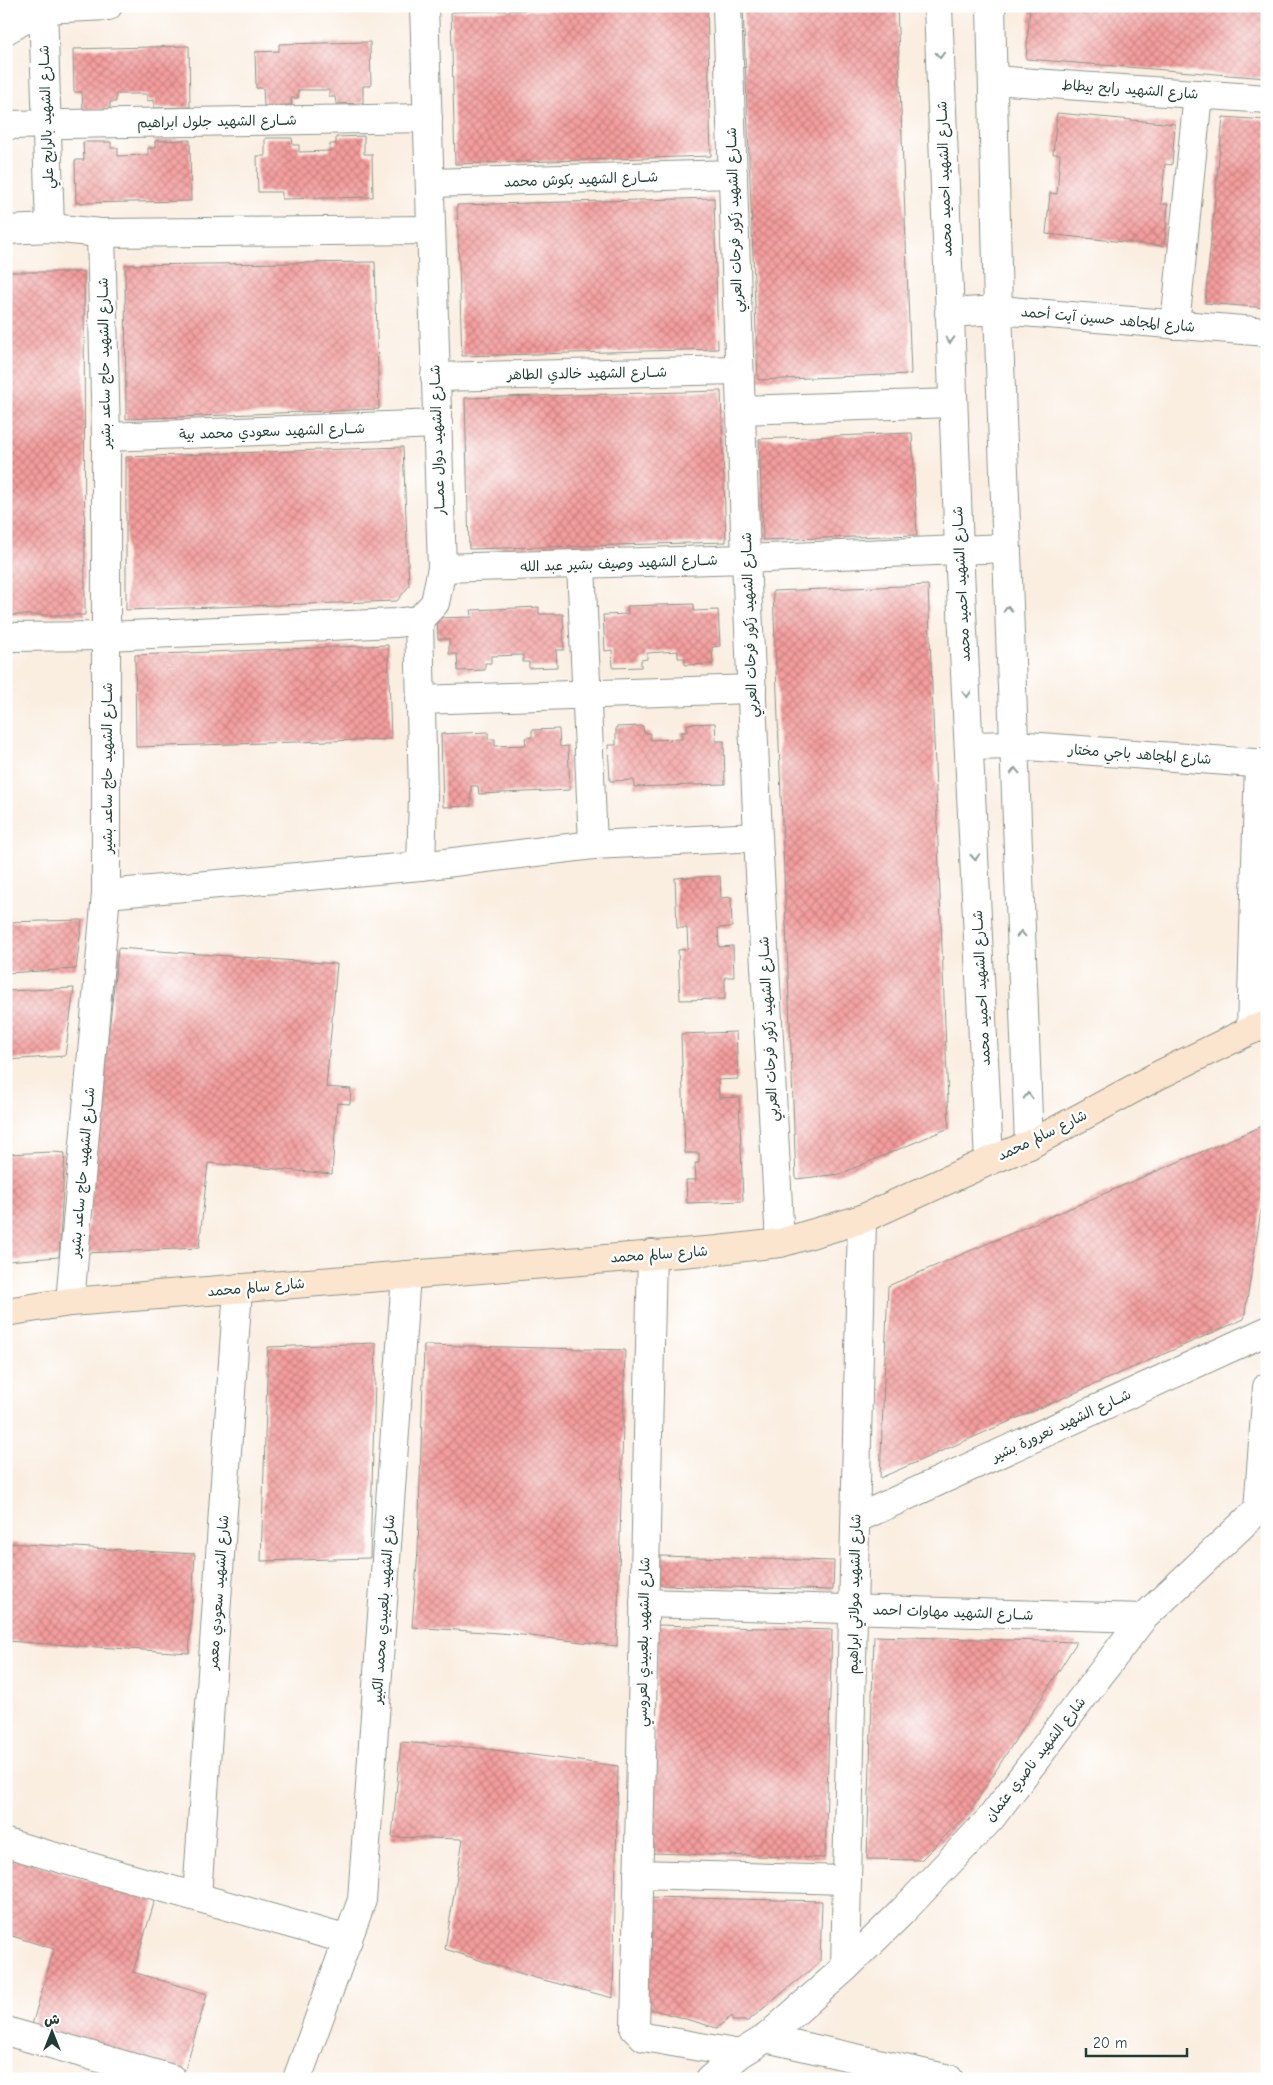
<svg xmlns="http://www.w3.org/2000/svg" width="1273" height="2085" viewBox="0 0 1273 2085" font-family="'Comic Neue','Playpen Sans Arabic',sans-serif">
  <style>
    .building { fill: url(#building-cross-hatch) }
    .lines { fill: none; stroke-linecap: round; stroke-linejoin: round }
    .street-casing { stroke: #8c968a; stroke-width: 30 }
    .secondary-casing { stroke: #8c968a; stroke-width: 30 }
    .street { stroke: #fff; stroke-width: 28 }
    .secondary { stroke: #fce5cf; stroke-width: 28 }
    .oneway { stroke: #8f9e9a }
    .labels { text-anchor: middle; stroke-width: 5; stroke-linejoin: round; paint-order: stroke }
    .street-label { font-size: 14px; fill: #1f3d34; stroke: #fff }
  </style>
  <defs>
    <pattern id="building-cross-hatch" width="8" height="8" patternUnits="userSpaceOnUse" patternTransform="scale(1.25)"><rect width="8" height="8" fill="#f59d9d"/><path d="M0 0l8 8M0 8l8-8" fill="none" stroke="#c68181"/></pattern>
  </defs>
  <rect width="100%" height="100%" fill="#fff"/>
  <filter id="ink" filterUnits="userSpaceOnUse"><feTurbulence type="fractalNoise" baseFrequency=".02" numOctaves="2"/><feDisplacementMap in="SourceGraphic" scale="10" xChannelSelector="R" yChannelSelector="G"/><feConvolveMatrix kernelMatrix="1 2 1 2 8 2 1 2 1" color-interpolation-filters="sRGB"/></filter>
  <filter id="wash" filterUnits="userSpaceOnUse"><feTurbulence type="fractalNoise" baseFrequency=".0096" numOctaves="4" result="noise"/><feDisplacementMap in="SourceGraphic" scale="20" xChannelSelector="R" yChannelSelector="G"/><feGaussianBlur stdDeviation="1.12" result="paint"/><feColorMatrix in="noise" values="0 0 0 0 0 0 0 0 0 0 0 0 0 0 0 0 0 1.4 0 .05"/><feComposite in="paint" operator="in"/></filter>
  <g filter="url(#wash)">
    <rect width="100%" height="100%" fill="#faeee1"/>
    <g id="blocks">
      <g class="building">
        <polygon points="707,6 711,156 455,164 451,12"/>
        <polygon points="743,6 897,6 911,374 758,380"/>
        <polygon points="1030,6 1267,6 1267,78 1026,59"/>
        <polygon points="370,42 371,86 363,86 363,103 336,104 335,97 329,97 329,90 298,90 298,98 291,98 292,105 264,106 263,88 256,88 255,52 279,51 279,44"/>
        <polygon points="189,46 190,107 154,108 154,100 147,101 147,94 116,94 116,102 110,102 110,109 83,110 82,92 74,92 73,49"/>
        <polygon points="1057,113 1175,124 1172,165 1165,164 1161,204 1168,204 1164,246 1046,234 1050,193 1057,194 1060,154 1053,154"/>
        <polygon points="1223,117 1267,120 1267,308 1205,303"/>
        <polygon points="364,136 364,154 372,154 373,197 282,199 282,192 258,192 257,156 265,156 265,138 292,138 293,145 299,145 299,152 330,151 330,144 336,144 336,137"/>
        <polygon points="190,140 191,201 76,203 75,160 84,160 83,142 111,142 111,148 118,148 118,156 148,155 148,148 155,148 155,141"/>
        <polygon points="714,198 718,349 462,356 457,205"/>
        <polygon points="375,262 379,409 126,419 125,265"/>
        <polygon points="6,272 84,272 85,615 6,615"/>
        <polygon points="721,391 726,542 469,549 465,398"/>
        <polygon points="912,433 917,535 763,540 759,439"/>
        <polygon points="403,447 409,586 397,601 126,610 126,457"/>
        <polygon points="928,585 949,1128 840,1174 796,1179 773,591"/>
        <polygon points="694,604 694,611 718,610 720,646 712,647 713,664 685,665 685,658 678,658 678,651 647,653 647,659 641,660 641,667 613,668 612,650 605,651 603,615 628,614 627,606"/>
        <polygon points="539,607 539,614 563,614 564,650 556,650 557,667 529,668 529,662 523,662 523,655 491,656 491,663 485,663 485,670 458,671 457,654 449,654 449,639 438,639 437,618 472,617 471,610"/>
        <polygon points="388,645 391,739 136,747 135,655"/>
        <polygon points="715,723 716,741 724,741 725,784 634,787 634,780 610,781 608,745 616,745 616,727 643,726 644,733 650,733 650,740 682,739 681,732 687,732 687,724"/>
        <polygon points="559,729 560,747 568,746 570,790 479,794 478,786 471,786 471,806 443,807 441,734 488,732 488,739 495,739 495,746 526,745 525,738 532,737 532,730"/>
        <polygon points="720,876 721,898 731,897 732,927 718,928 719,947 733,946 734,977 725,977 725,999 680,1000 678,950 688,949 687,928 677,928 675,878"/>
        <polygon points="82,920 76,969 6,973 6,922"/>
        <polygon points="118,948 337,964 326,1087 351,1089 350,1104 337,1103 332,1174 208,1163 199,1248 85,1253"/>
        <polygon points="74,988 65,1056 6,1060 6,991"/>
        <polygon points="736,1032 738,1079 718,1080 719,1098 739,1097 743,1201 687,1203 686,1180 696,1180 695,1163 699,1163 699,1153 685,1153 681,1034"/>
        <polygon points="1267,1124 1267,1172 1244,1319 880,1478 888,1286"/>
        <polygon points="53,1152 65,1153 59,1257 6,1261 6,1154"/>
        <polygon points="376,1343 370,1558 261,1561 268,1347"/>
        <polygon points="424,1345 625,1350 617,1646 513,1634 412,1627 418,1550"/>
        <polygon points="6,1543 195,1554 189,1653 6,1641"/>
        <polygon points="660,1556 834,1561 833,1590 659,1585"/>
        <polygon points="658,1625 832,1630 825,1858 651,1853"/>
        <polygon points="874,1636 1077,1642 971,1810 921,1860 867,1859"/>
        <polygon points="401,1742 478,1748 618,1766 613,1998 532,1977 445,1949 463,1839 392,1837"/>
        <polygon points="6,1856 155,1900 133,1972 207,1994 185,2070 32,2025 54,1949 6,1934"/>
        <polygon points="648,1897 822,1901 820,1962 748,2021 732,2021 732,2016 717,2028 644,2007"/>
      </g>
    </g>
  </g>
  <g filter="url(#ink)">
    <use href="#blocks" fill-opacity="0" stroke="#8c968a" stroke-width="1"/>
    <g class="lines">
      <g class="street-casing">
        <g id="street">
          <polyline points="43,6 50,228"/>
          <polyline points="727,6 746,559 758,837 780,1243"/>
          <polyline points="938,6 959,550 989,1161"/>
          <polyline points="991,6 998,310 1029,1145"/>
          <polyline points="6,30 43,9 108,6"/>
          <polyline points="993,80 1267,99"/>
          <polyline points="6,125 428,118"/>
          <polyline points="430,183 733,174"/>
          <polyline points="6,230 50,228 101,233 431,230"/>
          <polyline points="949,313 998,310 1267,332"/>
          <polyline points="1175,325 1198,94"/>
          <polyline points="435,377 738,370"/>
          <polyline points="740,410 953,403"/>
          <polyline points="106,437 438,424"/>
          <polyline points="581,564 593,845"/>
          <polyline points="442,568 746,559 1006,548"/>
          <polyline points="6,637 107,636 395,623 419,620"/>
          <polyline points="420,700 752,689"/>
          <polyline points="970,746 1014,745 1267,764"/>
          <polyline points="421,866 423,797 419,620 435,603 442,568 424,6"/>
          <polyline points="106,894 421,866 593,845 758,837"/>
          <polyline points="1251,1030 1259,763"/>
          <polyline points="652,1254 635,2029 644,2037 740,2054"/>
          <polyline points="70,1302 106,894 106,437 101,233"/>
          <polyline points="856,1519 1267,1331"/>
          <polyline points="644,1603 1143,1618"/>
          <polyline points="6,1843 348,1940"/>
          <polyline points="638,1874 847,1880"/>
          <polyline points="197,1897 238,1288"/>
          <polyline points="845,1968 862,1219"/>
          <polyline points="6,2031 172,2079"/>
          <polyline points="766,2038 949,2079"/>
          <polyline points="297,2079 362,1900 406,1275"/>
          <polyline points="710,2079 740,2054 766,2038 845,1968 901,1913 991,1818 1143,1618 1258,1510 1267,1387"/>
        </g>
      </g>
      <g class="secondary-casing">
        <polyline id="secondary" points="6,1312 70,1302 718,1250 780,1243 862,1219 989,1161 1029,1145 1159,1075 1251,1030 1267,1025"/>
      </g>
      <use href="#street" class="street"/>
      <use href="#secondary" class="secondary"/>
    </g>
    <defs><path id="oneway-chevron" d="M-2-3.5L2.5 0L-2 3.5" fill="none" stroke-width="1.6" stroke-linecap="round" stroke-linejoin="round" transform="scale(1.25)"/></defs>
    <g class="oneway">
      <use href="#oneway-chevron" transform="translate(940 55) rotate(88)"/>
      <use href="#oneway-chevron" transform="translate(950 340) rotate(88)"/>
      <use href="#oneway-chevron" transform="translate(1008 609) rotate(-92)"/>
      <use href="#oneway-chevron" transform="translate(967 694) rotate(87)"/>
      <use href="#oneway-chevron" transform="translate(1015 771) rotate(-92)"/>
      <use href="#oneway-chevron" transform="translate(975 857) rotate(87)"/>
      <use href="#oneway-chevron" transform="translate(1021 934) rotate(-92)"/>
      <use href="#oneway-chevron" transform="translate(1028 1096) rotate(-92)"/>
    </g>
  </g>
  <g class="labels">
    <g class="street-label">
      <text transform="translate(1130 89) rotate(4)" y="5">شارع الشهيد رابح بيطاط</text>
      <text transform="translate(46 117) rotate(-92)" y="5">شــارع الشهيد بالرابح علي</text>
      <text transform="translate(217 121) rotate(-1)" y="5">شــارع الشهيد جلول ابراهيم</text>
      <text transform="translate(581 179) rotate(-2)" y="5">شــارع الشهيد بكوش محمد</text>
      <text transform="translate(944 179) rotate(-92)" y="5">شــارع الشهيد احميد محمد</text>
      <text transform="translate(734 220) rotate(-92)" y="5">شــارع الشهيد زكور فرحات العربي</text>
      <text transform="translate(1108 319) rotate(5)" y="5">شارع المجاهد حسين آيت أحمد</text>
      <text transform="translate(104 363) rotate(-91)" y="5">شــارع الشهيد حاج ساعد بشير</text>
      <text transform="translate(587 373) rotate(-1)" y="5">شــارع الشهيد خالدي الطاهر</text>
      <text transform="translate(272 431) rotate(-2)" y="5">شــارع الشهيد سعودي محمد بية</text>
      <text transform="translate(437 440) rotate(-92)" y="5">شــارع الشهيد دوال عمـــار</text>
      <text transform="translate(619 563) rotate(-2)" y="5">شــارع الشهيد وصيف بشير عبد الله</text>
      <text transform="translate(961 584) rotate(-93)" y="5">شــارع الشهيد احميد محمد</text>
      <text transform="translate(749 625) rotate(-92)" y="5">شــارع الشهيد زكور فرحات العربي</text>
      <text transform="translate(1140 754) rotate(4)" y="5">شارع المجاهد باجي مختار</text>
      <text transform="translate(107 768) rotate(-90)" y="5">شــارع الشهيد حاج ساعد بشير</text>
      <text transform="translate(981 988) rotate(-93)" y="5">شــارع الشهيد احميد محمد</text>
      <text transform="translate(768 1029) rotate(-93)" y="5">شــارع الشهيد زكور فرحات العربي</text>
      <text transform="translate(1042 1135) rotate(-26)" y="5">شارع سالم محمد</text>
      <text transform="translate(82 1172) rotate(-85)" y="5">شــارع الشهيد حاج ساعد بشير</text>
      <text transform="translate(659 1254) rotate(-4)" y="5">شارع سالم محمد</text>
      <text transform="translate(256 1287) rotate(-5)" y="5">شارع سالم محمد</text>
      <text transform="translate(1061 1425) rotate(-25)" y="5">شــارع الشهيد نعرورة بشير</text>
      <text transform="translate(218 1592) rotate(-86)" y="5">شارع الشهيد سعودي معمر</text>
      <text transform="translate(854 1594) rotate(-89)" y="5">شارع الشهيد مولاتي ابراهيم</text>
      <text transform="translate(383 1609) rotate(-86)" y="5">شارع الشهيد بلعبيدي محمد الكبير</text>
      <text transform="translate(953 1612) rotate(2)" y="5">شــارع الشهيد مهاوات احمد</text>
      <text transform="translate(643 1642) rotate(-89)" y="5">شارع الشهيد بلعبيدي لعروسي</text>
      <text transform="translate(1035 1759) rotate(-52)" y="5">شارع الشهيد ناصري عثمان</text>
    </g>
  </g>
  <rect width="1273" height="2085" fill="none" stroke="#fff" stroke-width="25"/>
  <g transform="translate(52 2032)" stroke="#ffffff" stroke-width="4" paint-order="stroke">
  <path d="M0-4L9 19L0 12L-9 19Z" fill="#1f3d34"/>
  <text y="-8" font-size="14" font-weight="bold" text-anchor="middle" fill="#1f3d34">ش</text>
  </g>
  <path d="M1086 2048v8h101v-8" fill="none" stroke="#1f3d34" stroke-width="2.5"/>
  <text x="1093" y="2048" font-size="15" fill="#1f3d34" stroke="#ffffff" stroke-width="4" paint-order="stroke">20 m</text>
</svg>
